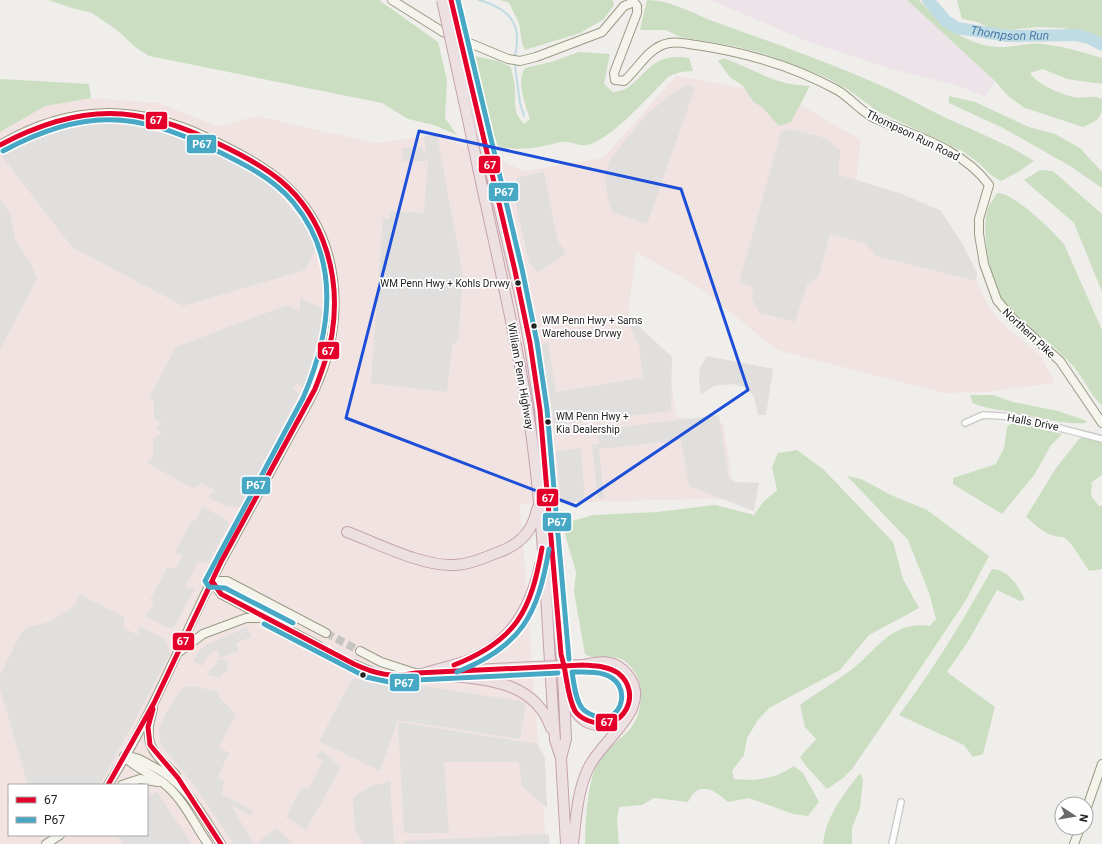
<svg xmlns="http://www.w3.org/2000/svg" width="1102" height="844" font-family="Roboto,sans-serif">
  <rect width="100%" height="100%" fill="#f0eeeb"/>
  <path fill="#f1e3e1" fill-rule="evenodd" d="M676,76L783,95L861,140L856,180L902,194L941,211L963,245L983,296L996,318L1040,355L1055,383L984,392L944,393L777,350L700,288L636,252L628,315L667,360L677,417L723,423L735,498L520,504L546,844H0V132L45,106L91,98L158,103L217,126L257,116L375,143L437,135L525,171L603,158ZM9,785H147V835H9Z"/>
  <path fill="#ede4e9" d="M710,0H907L995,81L985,97L956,85L891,69L809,42Z"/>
  <path fill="#cbdec1" d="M48,0H379L438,42L447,80L445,118L457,135L434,125L408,119L382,103L149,56L135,47L117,30L92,13L72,8Z
    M500,0H613L614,5L604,19L580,33L525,50L522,43L519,23L509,3Z
    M647,0C672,0 695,15 718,23C777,44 836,65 893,91C910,99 925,108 942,116C973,131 1005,142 1034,161L1018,172L1001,181L992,176L980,164L964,152L877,111L849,90L825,77L765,54L734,46L680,37L666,30H640Z
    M907,0H919C939,23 967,46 999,47C1013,48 1028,42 1042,44C1063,46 1082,52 1102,58V84L1067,79L1043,69L1030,73C1035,83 1062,95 1074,97C1085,99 1090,94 1102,99C1102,119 1100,119 1083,127L1025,108L1008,96L995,81Z
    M957,0H1102V38L1063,28L1038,27L1010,30L990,28L977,22L962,19Z
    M579,52L610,54L604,84L613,92C644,90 643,50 689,58L693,71L681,72L669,76C650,95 613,138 588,145C580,147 570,140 561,142C540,147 519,152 498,146L482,107L475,56L498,61L511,67C512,74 515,82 515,89C515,103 513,113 524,124L530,119C525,103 516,82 525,68L551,62Z
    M723,58C744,65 761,76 782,82C790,85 801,85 810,86L791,122L779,126L762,107L753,101L743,86L730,77L718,61Z
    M0,79L89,84L91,98L45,106L0,132Z
    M949,96L975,102L1029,127L1055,134L1080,148L1102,172V188L1070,166L1003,128L949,103Z
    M1040,170L1053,171L1102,214V292L1074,223L1024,180Z
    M997,193C1012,191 1054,232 1064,244L1102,330V406C1092,396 1087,385 1079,374C1075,367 1068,361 1063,356C1046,337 1022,325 1006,305C991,287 979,228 989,206C991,202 995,197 997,193Z
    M970,395H993L1013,402L1058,411L1087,421L1085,423C1061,425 1036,416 1012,412C998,409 986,409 973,403Z
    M1013,422L1062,434L1051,445L1035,474L1002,514L953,484V478L996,464L1004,448L1007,427Z
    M1080,438H1089L1102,443V475L1092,482L1091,496L1099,506H1102V569L1089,571L1072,545L1064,537C1048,538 1038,527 1026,517L1056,468Z
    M797,450L824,470L893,542L903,579L919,608L869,635L840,670L769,708L758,720L747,738L744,755L732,771L734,779C757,781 775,779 794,766L803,773L819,802L808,816L793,814L749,798L728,802C714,789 698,780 688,802L654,798L642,805L619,807L617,821L619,844H585C586,819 586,793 595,769C609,735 640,741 641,694C641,681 636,671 626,662C616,653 596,662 585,654L574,592L576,572L562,524L593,515L657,512L715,505L754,515L763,502L777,490L772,467L778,453Z
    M847,476L861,479L891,495L927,510L989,556L966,600L889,715L852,769L843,778L827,789L806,766L800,757L816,739L805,727L800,705C816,693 834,683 851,670C877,650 892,620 930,626L936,619L929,593L908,540Z
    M992,569C1009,570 1019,587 1025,600L1020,601L997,590L969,640L947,672L995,707L983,754L973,757L964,745L899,715C934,669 963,620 992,569Z
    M860,773L863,780L860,808L852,828V844H823C826,816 843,795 860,773Z"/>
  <path fill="#e0dfde" d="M687,85L695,88L647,224L612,212L607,194L605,178L609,162L618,149L647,114L671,94Z
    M108,117L160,124L261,173L320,242L305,270L183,306L72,247L0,154V150L40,129Z
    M791,129L825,138L841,151L838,167L839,175L902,194L941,211L963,245L977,273L976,281L876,256L865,243L830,234L819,276L807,285L795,322L760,313L752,300L753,287L739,283L781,132Z
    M437,135L463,276L458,339L452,346L447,392L371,383L383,218L390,219V211L424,213L428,161H403L402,148L422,147L424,153H426L424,136Z
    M544,172L557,239L566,254L538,272L529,263L512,186L516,185V178Z
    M0,198L10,214L15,239L31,264L37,279L0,349Z
    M300,298L329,312L328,326L324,342L305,389L296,383L293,389L300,393L240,507L226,506L208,497L215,490L202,483L193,488L147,463L153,457V439L162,433L155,429L162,423L154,419V401L149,398L176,347L287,305L300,312Z
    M629,317L672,357L671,411L554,425L541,344L548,343L556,392L643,378L639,344L625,319Z
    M707,356L773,369L766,415H758L754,397L746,387L732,384L714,386L701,394L699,380L700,368Z
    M719,415L729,478L736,482L759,483L754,511L689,486L681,440L599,449L604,499L598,498L592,445L599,444L597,430Z
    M581,448L585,501L561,503L556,451Z
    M203,507L227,520L229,525L208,563L198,562L185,587L195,588L174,627L168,628L146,616L154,602L150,600L167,568H176L183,555L174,554L192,520L195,522Z
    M79,594L124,617V628L138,635L139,626L165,639L170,654L100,785H28L0,688V675L21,633L26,628L49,622L66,612L77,602Z
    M248,627L251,637L236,643L239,651L220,658L217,650L215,651L208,656L202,666L193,661L200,650L206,645Z
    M218,659L229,661L226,673H222L221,678L208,675L210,669L217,664Z
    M352,679L417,685L526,702L520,739L398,720L380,771L319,741Z
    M193,686L219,692L218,696L236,714L219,747L229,753L218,777L224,781L222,794L253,811L251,816L231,805L254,844H234L194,785L161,745L159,729L166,713L182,688Z
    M398,722L537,744L545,758L547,808L522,786L519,762H444L449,833H404Z
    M321,750L341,767L306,830L286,817L301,788L309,789L323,760L316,758Z
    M390,781L394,844H364L355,830L353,797L371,786Z
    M157,792L192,844H124L116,835H147V795Z
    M276,828L291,841L287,844H260L258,842Z
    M549,834V844H405L404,841Z"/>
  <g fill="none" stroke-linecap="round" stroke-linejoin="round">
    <path stroke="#bfdbe3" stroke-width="2" d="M479,0C508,8 523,23 515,55
      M515,66L520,103L524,116"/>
    <path stroke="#bfdbe3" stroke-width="12" id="s1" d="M928,0L946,21L957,28L1008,36L1076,35L1089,38L1102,45"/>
    <path stroke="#c7c5c3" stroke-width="8" stroke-dasharray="8 4" stroke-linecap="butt" d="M326,633L360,651
      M319,646L354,664"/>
    <defs>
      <path id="street" d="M965,423L983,415L1017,417L1102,439
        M892,844L901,802"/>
      <path id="secondary" d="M392,0L443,32L508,59L520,61L536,57L602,32L624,6L634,2L637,6V13L614,73L615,80L624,81C639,68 648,47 669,43C678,41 688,44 696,45C744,52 795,67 837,90C851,98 861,112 876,119C915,136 963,149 989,185L979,219V234L984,264L997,300L1012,318L1060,361L1102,423
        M0,145C70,103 138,104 210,139C235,151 261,164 282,182C342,234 347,319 315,389C305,411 291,432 280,454C260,490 241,526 221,562C183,636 153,715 108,785
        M212,581H227L326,633
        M212,581L221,594L319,646
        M360,651L381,662L415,673
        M179,652L203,634L246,618H264
        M354,664L377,674L392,677L428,672
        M153,709C142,745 152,751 176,775
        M124,756C134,756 141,760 150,765C186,782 200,812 221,844
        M124,756C135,769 154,774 167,786C184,801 195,825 208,844
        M122,785L140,779L158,782
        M1086,810L1102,764
        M46,844L60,835
        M1074,844L1080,828"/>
      <path id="highway" d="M480,126L521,299L530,347L540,410L563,674L566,739L561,758L566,844
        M470,129C489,225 514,321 529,418C545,525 547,633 555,740L561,758
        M347,532C377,543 423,567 455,565C470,564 484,558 499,552C519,545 533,531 537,509
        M450,671L534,667
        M428,672C445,667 463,664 478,656C514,638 532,602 540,565
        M430,673C476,680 533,676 551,728
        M568,688C570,696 571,705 576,712C588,730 613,729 625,712
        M573,844C576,819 577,792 588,769C600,740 656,708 627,674C615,659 600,661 583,665"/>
    </defs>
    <use href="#street" stroke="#c9c8c7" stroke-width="8"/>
    <use href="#secondary" stroke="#999a82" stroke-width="10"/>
    <use href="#highway" stroke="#c5a2ac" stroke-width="12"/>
    <use href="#street" stroke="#fdfcfc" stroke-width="5.5"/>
    <use href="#secondary" stroke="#f4f4ed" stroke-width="8"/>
    <use href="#highway" stroke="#ece0e2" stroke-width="10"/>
    <defs>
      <path id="highway-bridge" d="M442,0L470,129
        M451,0L480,126
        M534,667L583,665"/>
    </defs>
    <use href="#highway-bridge" stroke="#c5a2ac" stroke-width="12" stroke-linecap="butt"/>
    <use href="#highway-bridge" stroke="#ece0e2" stroke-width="10"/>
    <defs>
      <path id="bus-1" d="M451,0L515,271L530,343L540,410L561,654L564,666
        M0,145C81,102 139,104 221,145C242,155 263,166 281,181C325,218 341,278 332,334C329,353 322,371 315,389L221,562L154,703L108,785
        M212,581L221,594L354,664C375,674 393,678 416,673L564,666
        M454,665C516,641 531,611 542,548
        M583,665C595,666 608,666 618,673C643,692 625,734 589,721C584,719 578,716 575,711C568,698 567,680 564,666Z
        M153,709L148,727L150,745L178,778L221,844"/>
      <path id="bus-2" d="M458,0L522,269L537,342L547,409L569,659
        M3,151C83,108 135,111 215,150C242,163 273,178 293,202C342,261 331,333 303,398L205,581L209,587L225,588L293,623
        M264,624L366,677L398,684L417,680L558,673
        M457,672C521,647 538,615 549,549
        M572,672C582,672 594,671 603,674C634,682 623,726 595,716C590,714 586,713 582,708C575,699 574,683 572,672Z"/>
    </defs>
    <use href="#bus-1" stroke="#fff" stroke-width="8"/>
    <use href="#bus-2" stroke="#fff" stroke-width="8"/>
    <use href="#bus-1" stroke="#e4002b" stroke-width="5"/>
    <use href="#bus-2" stroke="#47a8c6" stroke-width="5"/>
  </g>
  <path fill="none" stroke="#1d4ed8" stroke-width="3" stroke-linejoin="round" d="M419,131L681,189L748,390L576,506L346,418Z"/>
  <g fill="#222" stroke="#fff" stroke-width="1.5">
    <circle cx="518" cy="283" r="3.5"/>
    <circle cx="534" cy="326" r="3.5"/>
    <circle cx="548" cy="422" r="3.5"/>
    <circle cx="363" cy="675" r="3.5"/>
  </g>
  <g text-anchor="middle" stroke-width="3.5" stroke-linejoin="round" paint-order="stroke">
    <g font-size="10" fill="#222" stroke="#fff" text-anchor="start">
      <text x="510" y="287" text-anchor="end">WM Penn Hwy + Kohls Drvwy</text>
      <text x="542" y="324">WM Penn Hwy + Sams<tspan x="542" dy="13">Warehouse Drvwy</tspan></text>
      <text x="556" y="420">WM Penn Hwy +<tspan x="556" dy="13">Kia Dealership</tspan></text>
    </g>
    <g font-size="11" fill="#222" stroke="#fff">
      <text transform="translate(913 135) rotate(26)" y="4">Thompson Run Road</text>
      <text transform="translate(1029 333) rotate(43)" y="4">Northern Pike</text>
      <text transform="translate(521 376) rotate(80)" y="4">William Penn Highway</text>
      <text transform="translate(1033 422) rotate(11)" y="4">Halls Drive</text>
    </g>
    <g font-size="12" font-style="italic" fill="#4a7aab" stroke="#fff">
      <text dy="4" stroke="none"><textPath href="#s1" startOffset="94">Thompson Run</textPath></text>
    </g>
  </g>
  <g stroke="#fff" stroke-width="1.5">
    <rect x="145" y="111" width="23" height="19" rx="4" fill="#e4002b"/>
    <rect x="186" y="134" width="31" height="20" rx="4" fill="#47a8c6"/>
    <rect x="478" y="155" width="23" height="19" rx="4" fill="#e4002b"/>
    <rect x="488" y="182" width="31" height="20" rx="4" fill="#47a8c6"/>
    <rect x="317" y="341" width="23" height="19" rx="4" fill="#e4002b"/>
    <rect x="241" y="476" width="30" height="19" rx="4" fill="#47a8c6"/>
    <rect x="536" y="488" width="23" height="19" rx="4" fill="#e4002b"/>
    <rect x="542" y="512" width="30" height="20" rx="4" fill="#47a8c6"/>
    <rect x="172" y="632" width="23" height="19" rx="4" fill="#e4002b"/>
    <rect x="389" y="673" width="31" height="19" rx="4" fill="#47a8c6"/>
    <rect x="595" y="713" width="23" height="19" rx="4" fill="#e4002b"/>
  </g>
  <g font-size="11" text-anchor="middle" font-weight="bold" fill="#fff">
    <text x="156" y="124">67</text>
    <text x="202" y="148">P67</text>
    <text x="490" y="169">67</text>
    <text x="504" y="196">P67</text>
    <text x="328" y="355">67</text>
    <text x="256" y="489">P67</text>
    <text x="548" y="502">67</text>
    <text x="557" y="526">P67</text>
    <text x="183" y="645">67</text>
    <text x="404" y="687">P67</text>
    <text x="607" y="726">67</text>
  </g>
  <rect x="8" y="784" width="140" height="52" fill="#ffffff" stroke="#a7a7a7"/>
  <rect x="16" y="797" width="20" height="6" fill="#e4002b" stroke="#a7a7a7"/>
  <text x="44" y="804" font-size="12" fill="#222222">67</text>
  <rect x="16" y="817" width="20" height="6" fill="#47a8c6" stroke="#a7a7a7"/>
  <text x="44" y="824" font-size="12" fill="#222222">P67</text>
  <g transform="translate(1074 816) rotate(102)"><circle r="19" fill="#ffffff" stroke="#a7a7a7"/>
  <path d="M0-3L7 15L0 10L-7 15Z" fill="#6a6968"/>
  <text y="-6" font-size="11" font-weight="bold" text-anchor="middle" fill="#222222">N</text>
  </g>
</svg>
